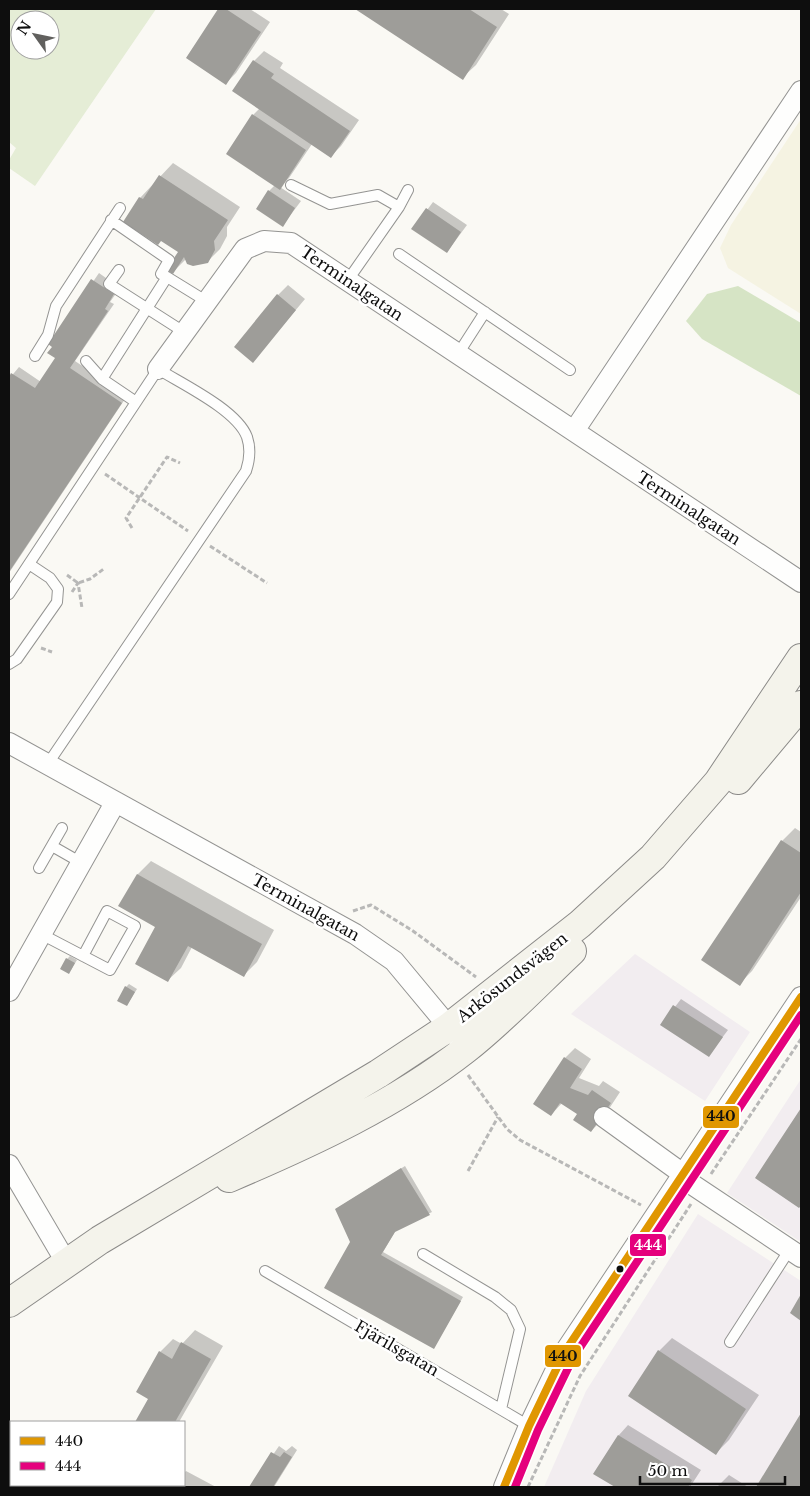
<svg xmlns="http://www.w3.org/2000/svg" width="810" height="1496" font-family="'Libre Baskerville',serif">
  <rect width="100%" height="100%" fill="#faf9f4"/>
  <path fill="#f2edf0" d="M635,954L750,1032L705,1101L571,1014Z
    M801,1079V1242L727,1193Z
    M698,1214L801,1281V1487H544L586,1391Z"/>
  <path fill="#f5f3e2" d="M801,119V314L728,268L720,248L731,225Z"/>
  <path fill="#e5edd6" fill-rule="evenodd" d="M9,9H156L35,186L9,168V160L16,148L9,142ZM20,20H50V50H20Z"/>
  <path fill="#d6e4c5" d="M738,286L801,323V396L702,339L686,321L707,294Z"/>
  <path fill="#0003" d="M220,9H250L270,22L236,73L226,83L187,57Z
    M357,9H501L509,14L476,65L462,78Z
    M264,51L283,63L280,68L359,120L341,146L331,156L312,144L289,178L280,187L301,201L283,225L269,191L275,185L253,115L260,108L234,91L254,61Z
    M173,163L240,207L227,227V236L220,249L207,262L186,259L172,273L180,251L140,198Z
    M433,202L467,225L447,252L413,229Z
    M99,273L120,288L110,302L114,304L75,361L127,396L9,573V379L19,367L41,382L57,358L53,346L50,344Z
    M288,285L305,299L253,361L278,295Z
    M795,828L801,832V897L752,971L739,984L782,841Z
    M151,861L274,930L257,962L244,975L192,947L181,968L167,981L157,926L120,906L138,874Z
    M70,956L77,960L71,970L67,959Z
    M129,984L137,989L127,1005L126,987Z
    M681,999L728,1030L709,1055L662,1024Z
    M575,1048L591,1059L579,1078L599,1086L603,1081L620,1092L601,1121L591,1131L578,1114L562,1103L551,1115L565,1058Z
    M801,1111V1205L799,1207L756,1178Z
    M405,1166L432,1212L396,1230L383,1252L463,1297L434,1348L351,1242L336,1209Z
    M195,1330L223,1346L179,1422H136L150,1399L160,1352L173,1339L182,1344Z
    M672,1338L759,1395L729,1440L716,1453L659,1351Z
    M801,1415V1487H757Z
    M628,1425L701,1470L690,1487H618L595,1474L619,1435Z
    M279,1446L286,1451L292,1446L297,1450L274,1487H251Z
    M186,1471L216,1487H171L173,1485H184V1473Z
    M729,1475L748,1487H717Z"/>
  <path fill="#9e9d99" d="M218,9H226L261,32L226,85L186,58Z
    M355,9H469L497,27L463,80Z
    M253,60L274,74L271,78L350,131L331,158L232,91Z
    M252,114L306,150L280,190L226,154Z
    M159,175L228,220L214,241L215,250L208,263L193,266L187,264L184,257L173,274L166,270L178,252L161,241L158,245L123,222L139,197L143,199Z
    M268,190L295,208L283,227L256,209Z
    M426,208L461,232L447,253L411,229Z
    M91,279L114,294L105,309L108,311L70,368L122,403L9,572V377L11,373L35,388L55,358L47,353L52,347L48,344Z
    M277,294L296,310L253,363L234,347Z
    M781,840L801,853V892L740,986L701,960Z
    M137,874L262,944L244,977L188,946L168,982L135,964L155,927L118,906Z
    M66,958L75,963L69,974L60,969Z
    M125,986L135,992L127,1006L117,1001Z
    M673,1005L723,1037L709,1057L660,1025Z
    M564,1057L582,1069L570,1088L588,1095L592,1090L611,1103L591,1132L573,1120L577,1114L560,1103L551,1116L533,1104Z
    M801,1108V1206L799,1208L755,1178Z
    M401,1168L430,1215L395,1232L381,1255L461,1301L434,1349L324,1288L350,1242L335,1209Z
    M801,1294V1321L790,1313Z
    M181,1342L211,1359L175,1422H135L148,1399L136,1392L159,1351L172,1359Z
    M658,1350L746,1409L716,1455L628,1396Z
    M801,1413V1487H756Z
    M618,1435L692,1480L688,1487H615L593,1474Z
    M271,1452L280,1457L284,1452L292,1457L273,1487H249Z"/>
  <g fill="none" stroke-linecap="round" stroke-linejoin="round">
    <defs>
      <path id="service" d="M291,185L330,204L378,195L399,207L348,280
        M399,207L408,190
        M111,220L169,260L161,274L167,277
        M399,254L570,370
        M119,270L109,284L184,332
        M458,354L485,312
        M35,356L48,335L56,306L120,208
        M86,361L102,379L136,402
        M102,379L167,277L206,301
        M9,594L158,369C182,384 237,410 247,437C251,449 250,459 246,471L47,765
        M9,664L17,659L57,602L58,589L50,578L29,564
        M52,846L80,862
        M39,868L62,828
        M41,934L110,970L135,926L107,911L83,956
        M423,1254L495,1297L511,1310L520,1329L501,1409
        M265,1271L529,1426
        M730,1342L790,1249"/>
      <path id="minor" d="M158,369L245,249L264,241L291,243L801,582
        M574,431L801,91
        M9,743L355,934L394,961L458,1038
        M9,991L115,803
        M604,1117L683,1174
        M9,1165L66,1262
        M681,1177L801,1257
        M504,1487L529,1426L564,1353L801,997"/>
      <path id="secondary" d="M738,780L801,705
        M229,1178C311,1143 396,1104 466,1049C504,1019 537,984 572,951
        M9,1303L100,1240L378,1074L449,1027L580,924L653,857L718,782L801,658"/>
    </defs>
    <use href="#service" stroke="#949492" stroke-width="12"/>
    <use href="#minor" stroke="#949492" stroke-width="22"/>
    <use href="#secondary" stroke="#8b8a88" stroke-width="30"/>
    <path stroke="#b8b8b7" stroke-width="3" stroke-dasharray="5 2.5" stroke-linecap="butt" d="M105,474L188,531
      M132,528L126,518L167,457L180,463
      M210,546L267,583
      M67,575L78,583L90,579L105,568
      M72,592L78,583L82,608
      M41,648L52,652
      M353,911L371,905L413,931L476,977
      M468,1075L507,1129L520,1140L641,1205
      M468,1171L498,1117
      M711,1174L801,1039
      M528,1487L580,1376L691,1204"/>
    <use href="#service" stroke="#fefefd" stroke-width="10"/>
    <use href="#minor" stroke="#fefefd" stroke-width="20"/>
    <use href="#secondary" stroke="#f4f3eb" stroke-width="28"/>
    <defs>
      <path id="bus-1" d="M504,1487L529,1426L564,1353L801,997"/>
      <path id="bus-2" d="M515,1487L538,1430L573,1358L801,1015"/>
    </defs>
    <use href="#bus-1" stroke="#fff" stroke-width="11"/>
    <use href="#bus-2" stroke="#fff" stroke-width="11"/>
    <use href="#bus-1" stroke="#e09701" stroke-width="8"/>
    <use href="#bus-2" stroke="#e5007d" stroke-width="8"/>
  </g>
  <circle fill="#0e0e0e" stroke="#fff" stroke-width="2" cx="620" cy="1269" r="4.5"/>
  <g text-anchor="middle" stroke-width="5" stroke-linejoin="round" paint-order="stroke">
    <g font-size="16" fill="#0e0e0e" stroke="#fff">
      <text transform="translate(352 283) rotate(34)" y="6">Terminalgatan</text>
      <text transform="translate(689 508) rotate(33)" y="6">Terminalgatan</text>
      <text transform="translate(306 907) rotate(29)" y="6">Terminalgatan</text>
      <text transform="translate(512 977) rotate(-38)" y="6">Arkösundsvägen</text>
      <text transform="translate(397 1348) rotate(30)" y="6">Fjärilsgatan</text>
    </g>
  </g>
  <g stroke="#fff" stroke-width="2">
    <rect x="702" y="1105" width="38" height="24" rx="5" fill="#e09701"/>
    <rect x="629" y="1233" width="38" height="24" rx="5" fill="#e5007d"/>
    <rect x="544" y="1344" width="38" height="24" rx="5" fill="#e09701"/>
  </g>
  <g font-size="14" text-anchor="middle" font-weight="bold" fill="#fff">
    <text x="648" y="1250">444</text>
  </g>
  <g font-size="14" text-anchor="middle" font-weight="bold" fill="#111">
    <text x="721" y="1121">440</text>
    <text x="563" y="1361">440</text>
  </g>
  <rect width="810" height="1496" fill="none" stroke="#0e0e0e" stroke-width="20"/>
  <rect x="10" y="1421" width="175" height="65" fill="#ffffff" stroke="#9f9f9f"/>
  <rect x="20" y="1437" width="25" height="8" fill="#e09701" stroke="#9f9f9f"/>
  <text x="55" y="1446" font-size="15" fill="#0e0e0e">440</text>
  <rect x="20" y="1462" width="25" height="8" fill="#e5007d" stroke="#9f9f9f"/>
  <text x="55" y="1471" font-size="15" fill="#0e0e0e">444</text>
  <g transform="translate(35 35) rotate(303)"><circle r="24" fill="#ffffff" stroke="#9f9f9f"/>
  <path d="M0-4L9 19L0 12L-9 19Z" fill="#61605e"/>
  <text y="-8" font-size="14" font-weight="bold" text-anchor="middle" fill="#0e0e0e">N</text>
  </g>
  <path d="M640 1476v8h145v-8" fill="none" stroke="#0e0e0e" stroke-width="2.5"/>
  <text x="648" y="1476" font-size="15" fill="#0e0e0e" stroke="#ffffff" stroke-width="4" paint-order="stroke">50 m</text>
</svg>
